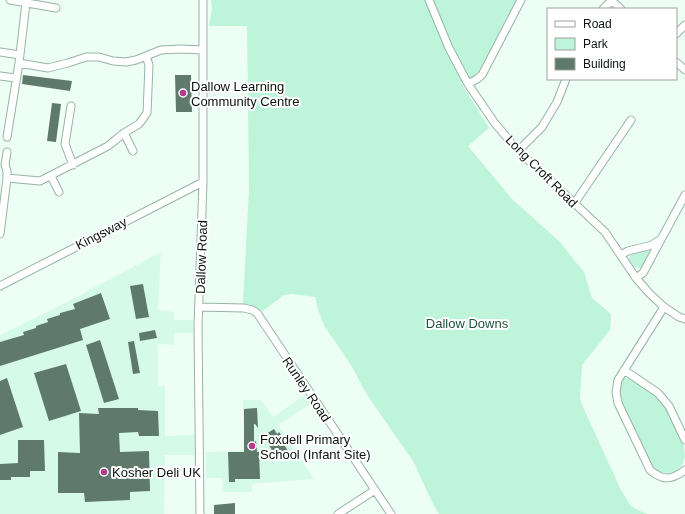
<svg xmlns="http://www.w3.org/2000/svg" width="685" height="514" font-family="Arial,sans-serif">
  <rect width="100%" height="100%" fill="#edfff5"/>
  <path fill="#d5fbe8" d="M161,252L158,310L174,312V320H193V333H174V345L158,344V387L165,385V436L194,435L195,455H165L164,514H0V335L69,301Z
    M306,394L312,403L278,425L314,479L252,484V492H223V478H206V452L244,451L243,400H261L273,417Z"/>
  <path fill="#bef4d9" d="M211,0H517L501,29L481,70L475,75L461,83L489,128L468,146L512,199L559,241L584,272L592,298L611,314L610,330L582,365L580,400L620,488L630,505L636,509L648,514H439L432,502L413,461L367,395L351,365L325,327L319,313L315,297L293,294L284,295L263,311L243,303L249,189L247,26H209L212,8Z
    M653,248L642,268L634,267L629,260L631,253Z
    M625,378L634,379L652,391L662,402L669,412L683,442L685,456L684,460L682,465L675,472L667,473L655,471L622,408L619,394L622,380Z"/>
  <path fill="#5f796c" d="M23,75L72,81L70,91L22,84Z
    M175,75H191L192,112H176Z
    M52,103L61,104L56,142L47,141Z
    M143,284L149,317L136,319L130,286Z
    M101,293L110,319L80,329L83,340L0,366V342L24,335L23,332L36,328V326L48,322L47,319L60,315V313L75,309L73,304Z
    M155,330L157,338L140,341L139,333Z
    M100,340L119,399L104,403L86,345Z
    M134,341L140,373L133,374L128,342Z
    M66,364L81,411L49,421L34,373Z
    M7,378L23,427L0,435V381Z
    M98,408H138V410L158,411L159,436H139L138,432L119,433L120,452L149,451L150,491L130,492V500L85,502L84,493H58V452L80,453L79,413L99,414Z
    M257,408L258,428L255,424H254V442L256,441L257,452H259L260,479H235V482H229L228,452H244V409Z
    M274,429L277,434L279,432L287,444L285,446L289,453L280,458L279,456L277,458L263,436Z
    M18,440H44L45,471H30V477H11V480H0V464L18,463Z
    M235,503V514H214V505Z"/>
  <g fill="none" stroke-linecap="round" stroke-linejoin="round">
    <defs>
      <path id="minor" d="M10,0L56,8
        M429,0L449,48L468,84L494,122L513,145L519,150L524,156L605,232L636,278L649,293L664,307L679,317L685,319
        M612,1L621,9
        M26,3L19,63L48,68L68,63L86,57H99L113,61L126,62L136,60L161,50L180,49L203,50
        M603,9L612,0
        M676,34L685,25
        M0,52L20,55
        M676,62L685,70
        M0,76L16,78
        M468,84L477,79L482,75L521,0
        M71,106L65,144L73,165
        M124,133L133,151
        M7,137L19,63
        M519,150L542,127L557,102L566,79
        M7,152L5,165L7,171V178
        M51,176L59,192
        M574,204L631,120
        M0,234L7,178L40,181L108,146L124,133L139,124L147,113L149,65L146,56
        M621,255L628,251L652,245L661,239
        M636,278L643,273L685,195
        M0,286L203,182
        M199,307L244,308L252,310L257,313L391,514
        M664,307L618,380L616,392L618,403L650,470C663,481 672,480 685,470
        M624,370L658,393L669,406L685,440
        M200,514L198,326L203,182V0
        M338,514L375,490"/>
    </defs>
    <use href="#minor" stroke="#97b3a5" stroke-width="9"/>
    <use href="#minor" stroke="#fff" stroke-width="7"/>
  </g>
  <g fill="#b53a8d" stroke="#fff" stroke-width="1.5">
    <circle cx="183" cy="93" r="4"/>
    <circle cx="252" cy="446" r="4"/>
    <circle cx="104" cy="472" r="4"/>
  </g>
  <g text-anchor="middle" stroke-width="4" stroke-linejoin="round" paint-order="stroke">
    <g font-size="13" fill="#09130e" stroke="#fff" text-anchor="start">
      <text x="191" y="91">Dallow Learning<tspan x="191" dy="15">Community Centre</tspan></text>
      <text x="260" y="444">Foxdell Primary<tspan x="260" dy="15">School (Infant Site)</tspan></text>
      <text x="112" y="477">Kosher Deli UK</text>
    </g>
    <g font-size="13" fill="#09130e" stroke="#fff">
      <text transform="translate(542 171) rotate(45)" y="5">Long Croft Road</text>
      <text transform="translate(101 233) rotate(-27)" y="5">Kingsway</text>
      <text transform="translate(201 257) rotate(-88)" y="5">Dallow Road</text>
      <text transform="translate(307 389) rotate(56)" y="5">Runley Road</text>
    </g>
    <g font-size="13" fill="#1f533d" stroke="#fff">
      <text x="467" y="328">Dallow Downs</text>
    </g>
  </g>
  <rect x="547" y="8" width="130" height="72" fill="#ffffff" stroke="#9da19f"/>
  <rect x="555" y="21" width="20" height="6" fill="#ffffff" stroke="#9da19f"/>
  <text x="583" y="28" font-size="12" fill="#09130e">Road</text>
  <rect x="555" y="38" width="20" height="12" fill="#bef4d9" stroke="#9da19f"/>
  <text x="583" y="48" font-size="12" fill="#09130e">Park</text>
  <rect x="555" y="58" width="20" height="12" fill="#5f796c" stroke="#9da19f"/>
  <text x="583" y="68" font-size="12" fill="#09130e">Building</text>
</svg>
